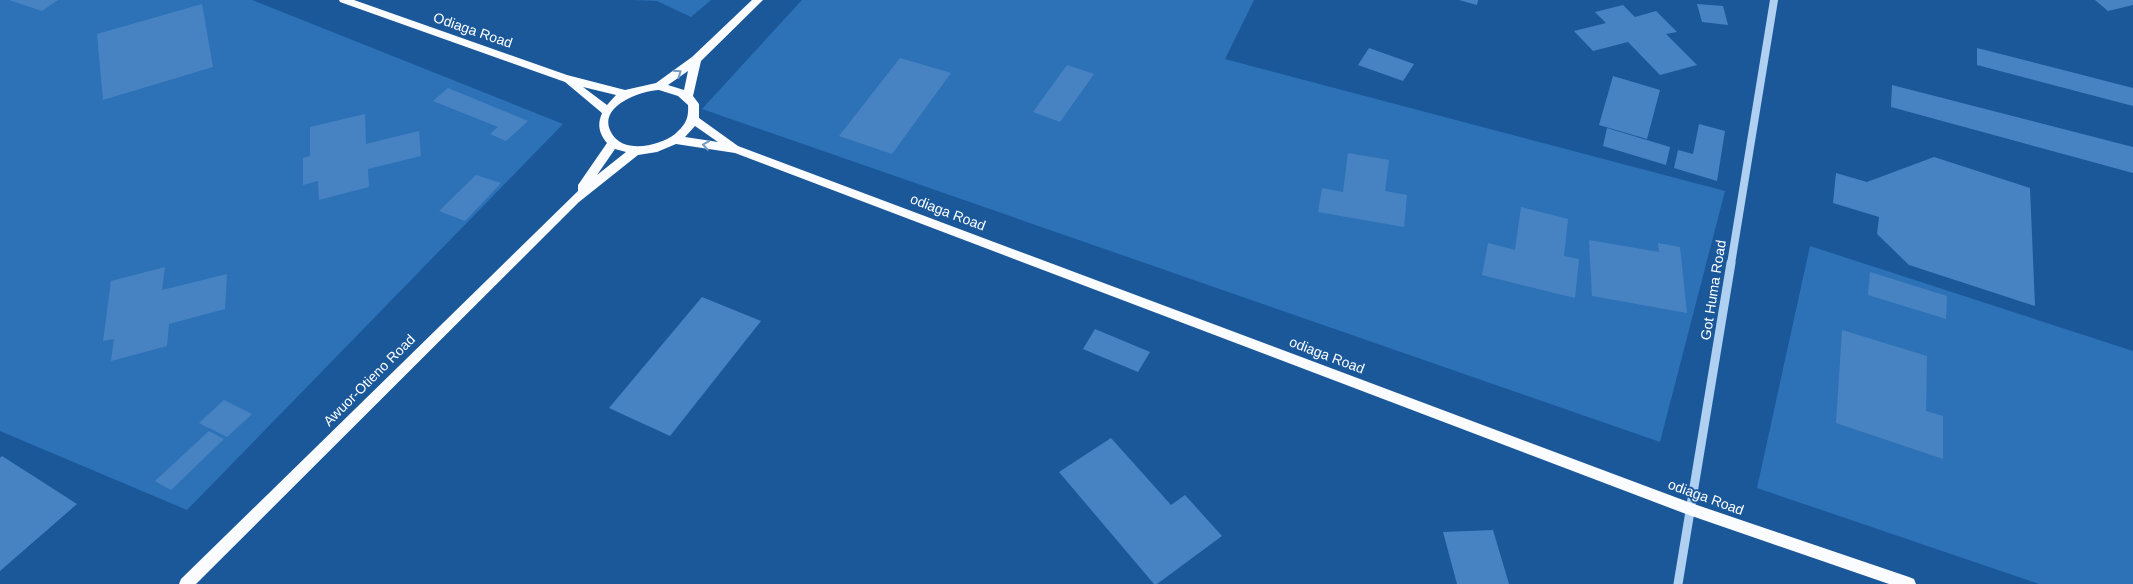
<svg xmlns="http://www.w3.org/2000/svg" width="2133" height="584" font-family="Arial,sans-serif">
  <rect width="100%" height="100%" fill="#1a589a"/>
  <path fill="#2d72b7" d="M0,0H252L563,124L187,510L0,431Z
    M633,0H711L691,17L657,1Z
    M802,0H1254L1225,59L1725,191L1660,442L702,109Z
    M1810,246L2133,351V584H2039L1757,488Z"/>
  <path fill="#4783c2" d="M9,0H58L42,11Z
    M1459,0H1478L1477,5Z
    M2095,0H2133V5L2108,11Z
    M202,4L213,67L103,100L97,34Z
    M1697,4L1723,6L1728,25L1702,22Z
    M1623,5L1635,17L1656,11L1677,32L1666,34L1697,65L1660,75L1628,42L1593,51L1574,31L1606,23L1595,12Z
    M1369,48L1414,64L1403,81L1358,65Z
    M1977,48L2133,88V106L1977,65Z
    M900,58L951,73L892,154L839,136Z
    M1067,65L1094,74L1060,122L1033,112Z
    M1613,76L1660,90L1647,139L1599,125Z
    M1892,85L2133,147V173L1891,107Z
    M448,88L528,121L506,141L490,134L498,127L433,101Z
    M365,114L366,144L419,131L421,156L368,169L369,187L319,200L318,181L303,185V158L310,156V127Z
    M1699,124L1725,131L1717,181L1674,168L1678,150L1693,154Z
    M1607,128L1670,147L1666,165L1603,146Z
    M1348,153L1389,160L1385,191L1407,195L1404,227L1318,212L1322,188L1343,192Z
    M1934,157L2030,188L2035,306L1909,265L1877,234L1879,217L1833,203L1836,173L1867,182Z
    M476,175L501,183L465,221L439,211Z
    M1521,207L1568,219L1564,256L1579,259L1575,298L1482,275L1488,243L1515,250Z
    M1589,240L1659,252L1658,243L1680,247L1687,313L1592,296Z
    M165,267L162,290L227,274L225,309L169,324L167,346L111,361L114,339L103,341L111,281Z
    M1870,272L1947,296L1946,319L1868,295Z
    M702,297L761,321L670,436L609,408Z
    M1095,329L1150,352L1138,372L1083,349Z
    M1842,330L1927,356L1926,411L1943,416V459L1836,423Z
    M224,400L252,414L227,437L199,423Z
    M209,431L224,439L171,490L155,481Z
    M1111,438L1171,505L1185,495L1222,536L1157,584H1154L1059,472Z
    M2,456L77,504L0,571V458Z
    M1493,530L1509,584H1457L1443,532Z"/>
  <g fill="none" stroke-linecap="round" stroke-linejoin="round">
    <path stroke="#b0d0f1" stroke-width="8" d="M1731,264L1774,0"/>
    <path stroke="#b0d0f1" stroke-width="9" d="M1678,584L1731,263"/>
    <path fill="#fafcff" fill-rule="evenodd" d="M339,0H354L567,75L625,90L656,83L692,57L752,0H763L701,61L693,96L699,104V118L738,146L1691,503L1909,577L1914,579L1916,584H1889L1686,514L735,153L676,144L657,152L638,155L579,202L196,584H179L181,579L578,191V185L607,143C599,133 597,125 602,113L565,82L340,2ZM688,71L684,90L668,85ZM583,87L616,95L607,105ZM659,90L678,96L688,105C689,119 685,125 675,134C660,146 624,154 612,134C595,107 640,91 659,90ZM695,126L718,142L685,137ZM615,149L626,152L597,175Z"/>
  </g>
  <defs><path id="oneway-chevron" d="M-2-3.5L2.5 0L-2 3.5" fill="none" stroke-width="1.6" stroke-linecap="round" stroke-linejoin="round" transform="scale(1.25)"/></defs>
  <g stroke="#749ac2">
    <use href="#oneway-chevron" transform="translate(678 73) rotate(-35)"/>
    <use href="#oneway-chevron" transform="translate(706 145) rotate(-171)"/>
  </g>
  <g text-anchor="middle" stroke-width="4" stroke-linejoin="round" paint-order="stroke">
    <g font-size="14" fill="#fff" stroke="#1a589a">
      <text transform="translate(473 30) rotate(19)" y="5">Odiaga Road</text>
      <text transform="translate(948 212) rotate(21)" y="5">odiaga Road</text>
      <text transform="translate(1713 290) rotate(-81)" y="5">Got Huma Road</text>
      <text transform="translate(1327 355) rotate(21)" y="5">odiaga Road</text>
      <text transform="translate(369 380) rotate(-45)" y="5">Awuor-Otieno Road</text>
      <text transform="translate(1706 497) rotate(20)" y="5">odiaga Road</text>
    </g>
  </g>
</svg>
